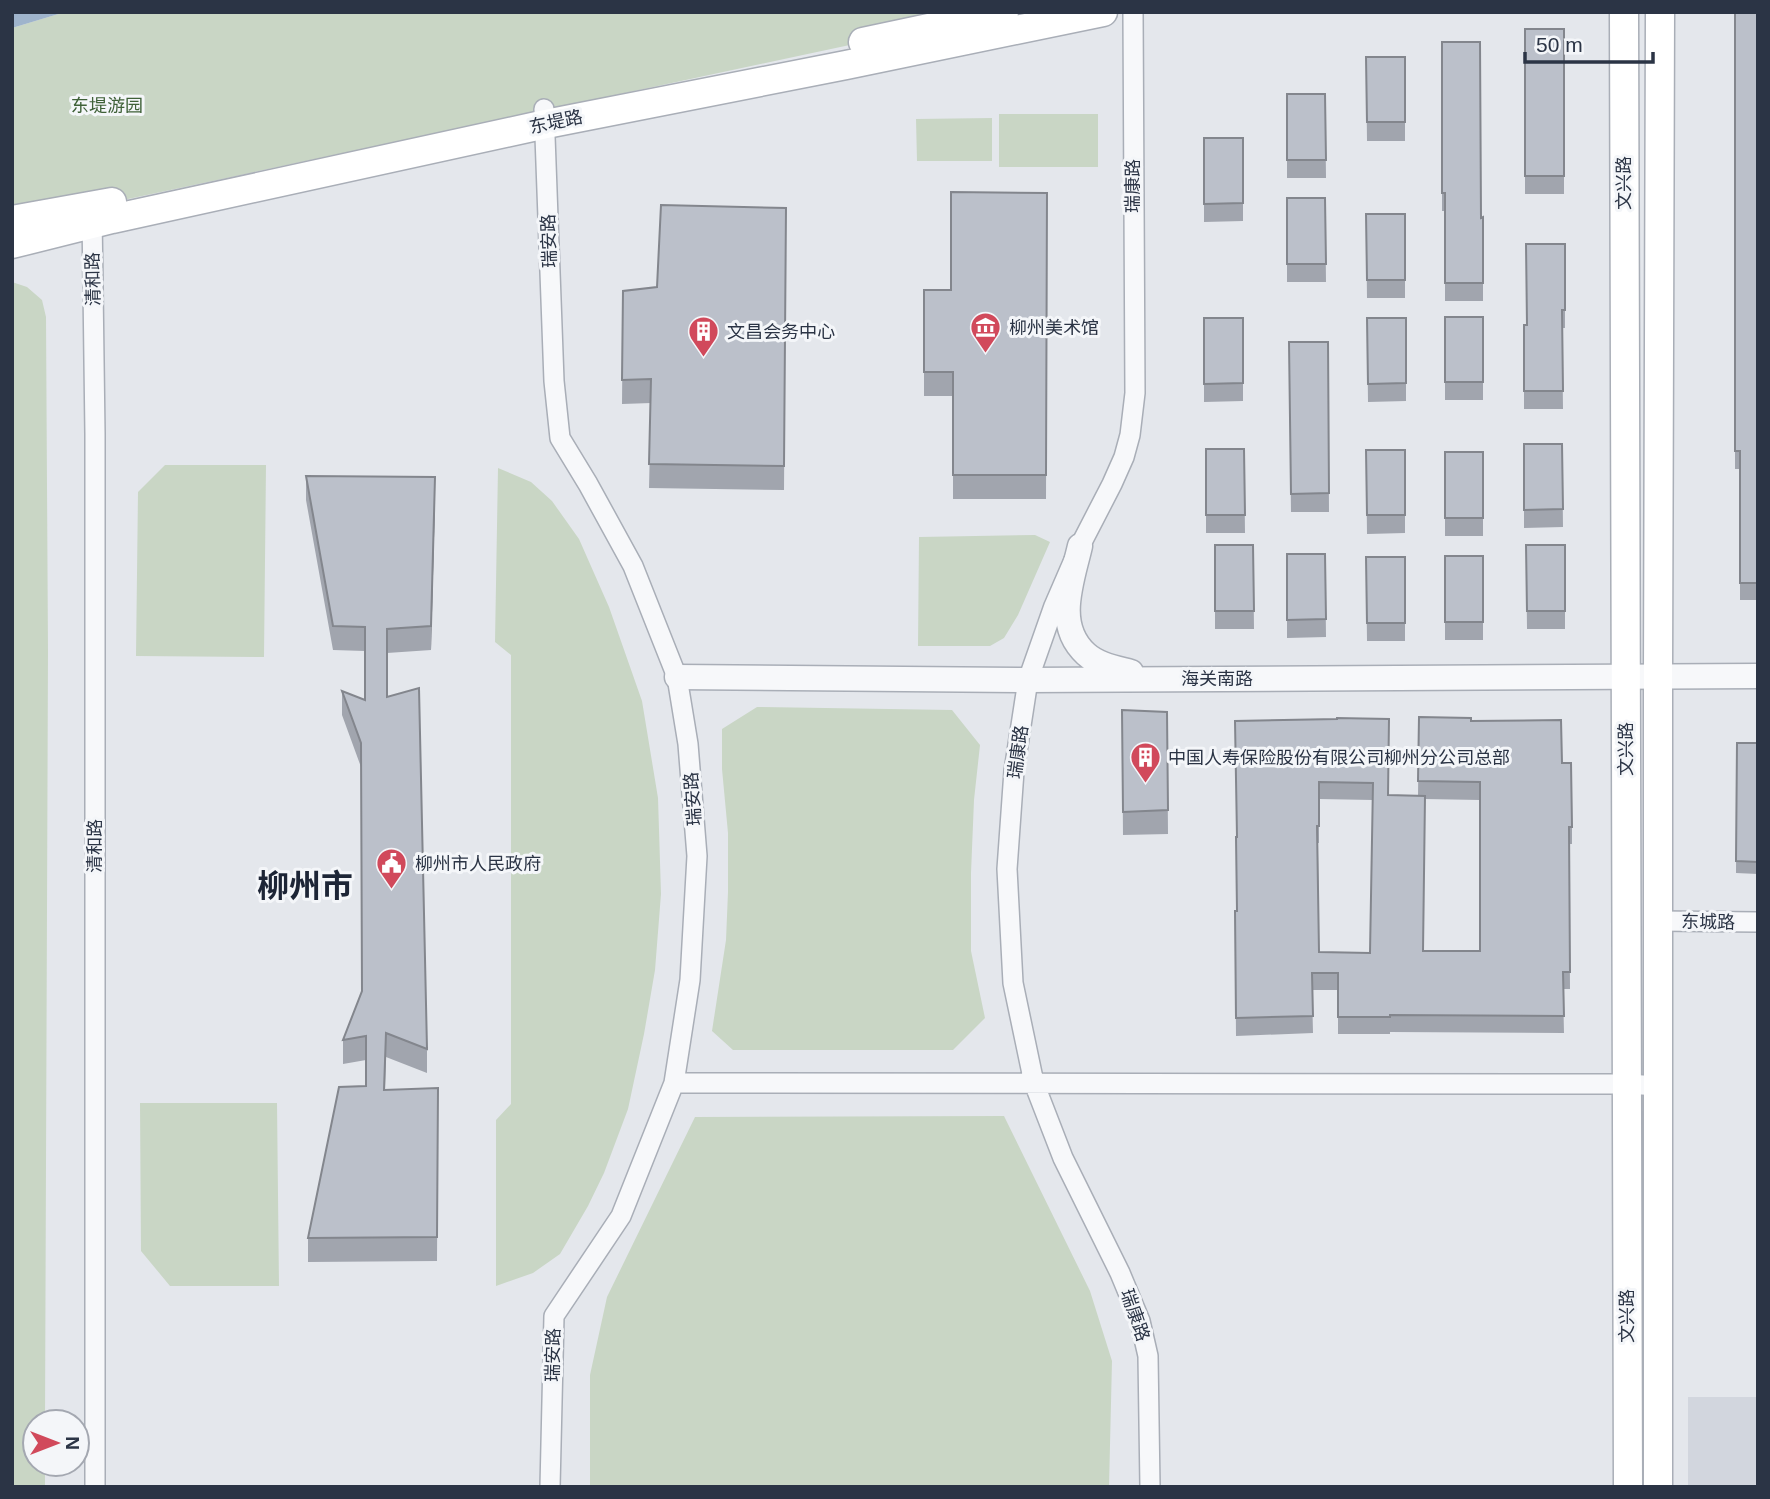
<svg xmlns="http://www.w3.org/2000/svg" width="1770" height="1499" font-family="Helvetica,'Noto Sans SC',sans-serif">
  <rect width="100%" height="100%" fill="#e4e7ec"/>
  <path fill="#d2d6de" d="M1688,1397H1758V1487H1688Z"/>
  <path fill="#c9d6c5" d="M65,12H1004L114,202L12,220V28Z
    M999,114H1098V167H999Z
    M992,118V161H917L916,119Z
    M12,282L27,287L42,300L46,317L48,652L45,1422H35V1464H45V1487H12Z
    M165,465H266L264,657L136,656L138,492Z
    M498,468L531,482L552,501L579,539L609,607L642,701L658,798L661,894L655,970L644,1034L628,1109L604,1173L588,1206L560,1254L533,1273L496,1286V1120L511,1104V655L495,642Z
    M1035,535L1050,542L1018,615L1004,638L990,646H918L919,537Z
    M757,707L952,710L980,745L974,800L971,873V951L985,1018L953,1050H733L712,1031L726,940L728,892V833L722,769V729Z
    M140,1103H277L279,1286H170L141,1251Z
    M1004,1116L1090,1291L1112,1361L1109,1487H590V1375L607,1297L695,1117Z"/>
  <path fill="#9fb4cc" d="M12,12H65L12,28Z"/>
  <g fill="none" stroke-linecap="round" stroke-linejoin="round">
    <defs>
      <path id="minor" d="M1133,12L1135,393L1130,435L1124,457L1112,484L1080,546L1054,606L1028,680L1014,771L1007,869L1013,983L1034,1083L1063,1158L1120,1273L1140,1321L1148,1356L1150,1487
        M544,109L554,381L560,438L588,484L633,566L677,677L688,744L697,856L690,980L674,1083L621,1216L554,1316L550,1487
        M92,214L95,434V1487
        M1658,921L1758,922
        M674,1083L1627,1084L1658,1086"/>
      <path id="tertiary" d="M1080,546C1072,581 1054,625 1086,654C1098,665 1116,668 1131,672
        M677,677L1028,680L1758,676"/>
      <path id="secondary" d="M1624,12L1628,1487
        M863,42L1004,12
        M12,220L112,202
        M12,244L112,219L546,124L846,65L1103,12
        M1658,1487V676L1660,12"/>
    </defs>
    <use href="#minor" stroke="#a9aeb7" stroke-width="22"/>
    <use href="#tertiary" stroke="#a9aeb7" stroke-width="27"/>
    <use href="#secondary" stroke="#a9aeb7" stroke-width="31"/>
    <use href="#minor" stroke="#f7f8fa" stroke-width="19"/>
    <use href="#tertiary" stroke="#f7f8fa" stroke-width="24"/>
    <use href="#secondary" stroke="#fff" stroke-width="28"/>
  </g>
  <path fill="#a1a5ae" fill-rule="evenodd" d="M1735,12H1758V600H1740V469H1735Z
    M1525,29H1564V194H1525Z
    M1442,42L1481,218L1483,217V301H1445V211H1442Z
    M1366,57H1405V141H1367Z
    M1287,94H1325L1326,178H1287Z
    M1204,138H1243V221L1204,222Z
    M1047,193L1046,499H953V396H924V290H951Z
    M1287,198H1325L1326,282H1287Z
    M786,208L784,490L649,488L651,403L622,404L623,291L657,287Z
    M1366,214H1405V298H1367Z
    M1565,244V328H1562L1563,409H1524V325H1527Z
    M1445,317H1483V400H1445Z
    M1204,318H1243V401L1204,402Z
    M1367,318H1406V401L1368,402Z
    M1289,342H1328L1329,512H1291Z
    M1524,444H1562L1563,527L1524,528Z
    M1206,449H1244L1245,533H1206Z
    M1366,450H1405V533L1367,534Z
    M1445,452H1483V536H1445Z
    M306,476L435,501L431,650L387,653V697L427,1049V1073L386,1057L385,1090L438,1088L437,1261L308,1262V1238L366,1086V1060L343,1064V1040L362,992L361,767L342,715V691L365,700V651L333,650L306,500Z
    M1215,545H1253L1254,629H1215Z
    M1526,545H1565V629H1527Z
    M1287,554H1325L1326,637L1287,638Z
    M1445,556H1483V640H1445Z
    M1366,557H1405V641H1367Z
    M1122,710L1167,712L1168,834L1123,835Z
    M1419,717L1471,721L1562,763L1572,827V844H1569L1570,989H1563L1564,1033L1390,1032V1034H1338V990H1312L1313,1033L1236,1036L1235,911H1237L1337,719L1388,795L1418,796ZM1319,799L1373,800L1370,953L1319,952L1318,843H1319ZM1425,799L1480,800V951H1423Z
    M1737,743H1758V874L1736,873Z"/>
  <path fill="#83868d" d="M435,477V501L431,650V626Z"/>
  <path fill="#bbc0ca" stroke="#83868d" stroke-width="2" fill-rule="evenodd" d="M1735,12H1758V583H1740V451H1735Z
    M1525,29H1564V176H1525Z
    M1442,42H1480L1481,218L1483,217V283H1445V193H1442Z
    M1366,57H1405V122H1367Z
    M1287,94H1325L1326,160H1287Z
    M1204,138H1243V203L1204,204Z
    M951,192L1047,193L1046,475H953V372H924V290H951Z
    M1287,198H1325L1326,264H1287Z
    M661,205L786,208L784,466L649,464L651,379L622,380L623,291L657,287Z
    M1366,214H1405V280H1367Z
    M1526,244H1565V310H1562L1563,391H1524V325H1527Z
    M1445,317H1483V382H1445Z
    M1204,318H1243V383L1204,384Z
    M1367,318H1406V383L1368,384Z
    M1289,342H1328L1329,493L1291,494Z
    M1524,444H1562L1563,509L1524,510Z
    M1206,449H1244L1245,515H1206Z
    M1366,450H1405V515H1367Z
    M1445,452H1483V518H1445Z
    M306,476L435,477L431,626L387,629V697L419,688L427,1049L386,1033L384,1090L438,1088L437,1237L308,1238L339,1087L366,1086V1036L343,1040L362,991L361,743L342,691L365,700V627L333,626Z
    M1215,545H1253L1254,611H1215Z
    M1526,545H1565V611H1527Z
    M1287,554H1325L1326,619L1287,620Z
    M1445,556H1483V622H1445Z
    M1366,557H1405V623H1367Z
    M1122,710L1167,712L1168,810L1123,812Z
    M1419,717L1471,718V721L1561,720L1562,763H1571L1572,827H1569L1570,972H1563L1564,1016L1390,1015V1017H1338V973H1312L1313,1016L1236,1018L1235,911H1237L1236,837H1237L1235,721L1337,719V718L1389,719L1388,795L1425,796L1423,951H1480V782L1418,781ZM1319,782L1373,783L1370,953L1319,952L1317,826H1319Z
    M1737,743H1758V862L1736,861Z"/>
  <defs>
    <symbol id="museum-pin" viewBox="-11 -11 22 30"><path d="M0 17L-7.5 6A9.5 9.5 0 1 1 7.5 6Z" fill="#d1495b" stroke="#f4f6f9"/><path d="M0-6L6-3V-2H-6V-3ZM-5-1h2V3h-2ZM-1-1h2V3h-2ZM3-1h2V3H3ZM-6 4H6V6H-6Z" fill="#fff"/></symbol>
    <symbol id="building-pin" viewBox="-11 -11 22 30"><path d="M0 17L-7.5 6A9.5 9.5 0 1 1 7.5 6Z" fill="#d1495b" stroke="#f4f6f9"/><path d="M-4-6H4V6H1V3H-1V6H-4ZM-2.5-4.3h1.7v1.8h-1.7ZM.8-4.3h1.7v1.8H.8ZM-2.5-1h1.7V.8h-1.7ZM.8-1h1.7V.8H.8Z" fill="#fff"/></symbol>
    <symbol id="civic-pin" viewBox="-11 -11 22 30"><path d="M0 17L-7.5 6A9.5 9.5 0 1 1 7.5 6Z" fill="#d1495b" stroke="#f4f6f9"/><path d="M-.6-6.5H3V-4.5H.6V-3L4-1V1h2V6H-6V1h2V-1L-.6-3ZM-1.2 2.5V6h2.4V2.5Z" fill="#fff"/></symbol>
  </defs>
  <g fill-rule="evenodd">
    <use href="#museum-pin" x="968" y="310" width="35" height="47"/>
    <use href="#building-pin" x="686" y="314" width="35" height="47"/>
    <use href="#building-pin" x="1128" y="740" width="35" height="47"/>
    <use href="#civic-pin" x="374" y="846" width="35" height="47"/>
  </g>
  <g text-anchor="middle" stroke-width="6" stroke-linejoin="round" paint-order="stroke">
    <g font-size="18" fill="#3f6138" stroke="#f4f6f9">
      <text x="107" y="112">东堤游园</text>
    </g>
    <g font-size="18" fill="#2b3445" stroke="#f4f6f9">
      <text transform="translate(556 122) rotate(-12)" y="6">东堤路</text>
      <text transform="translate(1624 183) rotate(-90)" y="6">文兴路</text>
      <text transform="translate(1133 186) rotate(-90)" y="6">瑞康路</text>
      <text transform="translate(549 241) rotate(-92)" y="6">瑞安路</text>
      <text transform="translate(93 279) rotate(-91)" y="6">清和路</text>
      <text x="1217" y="685">海关南路</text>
      <text transform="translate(1626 749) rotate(-90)" y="6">文兴路</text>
      <text transform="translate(1018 752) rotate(-82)" y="6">瑞康路</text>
      <text transform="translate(693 799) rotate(-94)" y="6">瑞安路</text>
      <text transform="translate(95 846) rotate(-90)" y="6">清和路</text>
      <text transform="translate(1708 922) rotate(1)" y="6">东城路</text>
      <text transform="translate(1135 1315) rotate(71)" y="6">瑞康路</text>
      <text transform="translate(1627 1316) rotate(-90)" y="6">文兴路</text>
      <text transform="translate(553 1355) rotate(-89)" y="6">瑞安路</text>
    </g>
    <g font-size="18" fill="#2b3445" stroke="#f4f6f9" text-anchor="start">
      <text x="1009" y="334">柳州美术馆</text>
      <text x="727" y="338">文昌会务中心</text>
      <text x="1168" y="764">中国人寿保险股份有限公司柳州分公司总部</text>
      <text x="415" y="870">柳州市人民政府</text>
    </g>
    <g font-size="32" font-weight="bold" fill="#1d2536" stroke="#f4f6f9">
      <text x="305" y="897">柳州市</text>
    </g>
  </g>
  <rect width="1770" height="1499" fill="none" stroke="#2b3445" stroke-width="28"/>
  <g transform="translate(56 1443) rotate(90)"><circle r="33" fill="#f4f6f9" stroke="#a4a8b1" stroke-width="2"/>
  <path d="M0-5L12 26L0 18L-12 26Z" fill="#d1495b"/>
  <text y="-10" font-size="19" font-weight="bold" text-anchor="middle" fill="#2b3445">N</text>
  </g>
  <path d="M1525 52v10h128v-10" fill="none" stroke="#2b3445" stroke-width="3.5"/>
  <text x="1536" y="52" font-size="21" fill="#2b3445" stroke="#f4f6f9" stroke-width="5" paint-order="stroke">50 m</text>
</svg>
